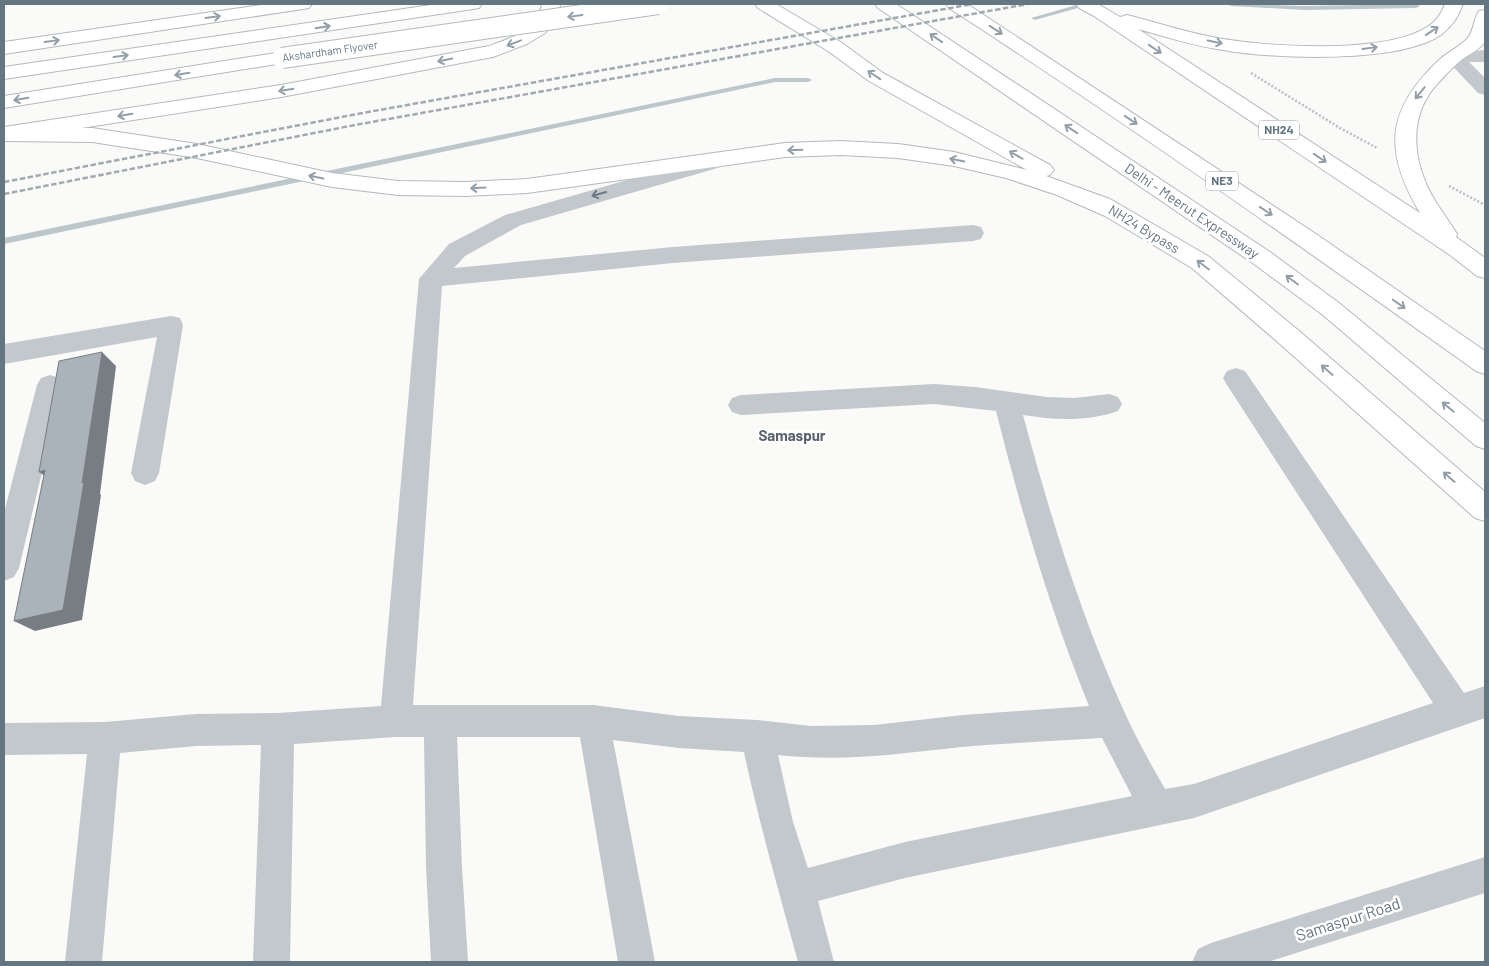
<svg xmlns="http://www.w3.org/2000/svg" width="1489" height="966" font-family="Barlow,sans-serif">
  <rect width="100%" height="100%" fill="#fafaf8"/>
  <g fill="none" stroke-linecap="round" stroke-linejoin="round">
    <path fill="#bbc7cb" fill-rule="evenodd" d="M1080,4H1092L1035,20L1031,18Z
      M1228,4L1305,6L1416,4L1420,6L1416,8L1305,10L1231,6Z
      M775,78H808L812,80L808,82H775L4,244V238Z"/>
    <defs>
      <path id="major" d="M542,4H560L559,14L545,33L527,44L493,57L281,97L4,140V127L281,85L489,46C511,38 538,30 542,4Z"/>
      <path id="highway" d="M268,4H312L309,8L303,9L4,54V42Z
        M438,4H482L479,8L473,9L4,79V67Z
        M755,4H776L842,43L883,73L1050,165L1054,170L1050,175L1046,176L1110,199L1208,256L1298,330L1485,492V521L1475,518L1280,344L1192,268L1105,216L1057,195L1006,178L954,166L898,158L841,155L785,157L527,193L466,196L398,195L332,187L197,158L92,142L4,141V128H92L197,144L332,173L398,181L466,182L527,179L785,143L841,141L898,144L954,152L1027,170L869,81L828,51L758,8Z
        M875,4H896L1270,252L1339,303L1485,423V449L1476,446L1323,315L1254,264L878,8Z
        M946,4H967L1316,234L1485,351V374L1476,371C1302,247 1128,124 949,8Z
        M1076,4H1098L1120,17L1127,15C1159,23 1191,34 1223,39C1272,47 1386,54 1427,27C1437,21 1441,14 1445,4H1463C1458,17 1453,25 1442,34C1402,64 1272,59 1223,50C1194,46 1166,37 1138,29L1420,213C1383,151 1386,110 1439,60C1448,52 1459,47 1467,39C1474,32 1473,19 1479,11L1485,10V42C1479,50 1469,54 1461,60C1453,67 1446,74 1439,82C1407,115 1412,161 1434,199C1441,211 1450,222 1457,234L1456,237L1485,258V278L1477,276L1450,255L1094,16L1079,8Z
        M282,52L289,54L291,58L289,62L4,108V96Z"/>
    </defs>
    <use href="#major" stroke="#b5babe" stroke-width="2"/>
    <use href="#highway" stroke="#b4b9bd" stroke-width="2"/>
    <path stroke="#bbbfc2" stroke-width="2.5" stroke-dasharray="2 2" stroke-linecap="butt" d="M1251,73L1340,128L1377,148
      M1449,186L1485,205"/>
    <path fill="#c3c8cc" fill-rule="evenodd" d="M1485,50V62H1469L1485,78V95L1478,93L1444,57L1446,53Z
      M714,155L721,157L725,162L721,167L521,225L465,256L454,268L673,247L973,225L981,227L984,233L981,239L973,241L673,263L442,286L413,705H593L679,716L757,720L811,726L874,725L963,715L1089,706C1050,610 1021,511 996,411L934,404L741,415L732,412L728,405L732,398L741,395L934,384L975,387L1047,397L1074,398L1109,394L1118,397L1122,404L1118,411C1087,422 1055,420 1023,415C1050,515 1080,614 1123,709C1135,736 1150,763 1165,789L1194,784L1433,703L1227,385L1223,378L1227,371L1236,368L1245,371L1464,693L1485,686V718L1194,818L905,878L818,901L834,962H798C779,892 759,823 744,752L679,748L613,740L655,962H618L580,737H457L462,867L468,962H431L426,867L424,737H396L294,744L290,962H253L261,745L196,746L120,753L102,962H65L87,754L4,755V723L105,722L196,714L278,713L381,706L419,279L449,244L505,215ZM1102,738L1132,796L905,842L808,868L793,822L778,755C841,762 898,754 961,747C1008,743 1055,741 1102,738Z
      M171,316L180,318L183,325L159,473L155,481L145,485L135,481L131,473L157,337L4,364V344Z
      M50,375L59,378L63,385L19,568L14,577L4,581V513L37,385L41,378Z
      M1485,857V893L1268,962H1192L1198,949L1211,943Z"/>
    <use href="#major" fill="#fff" fill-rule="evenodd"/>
    <use href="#highway" fill="#fff" fill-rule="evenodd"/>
    <path stroke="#a2aab0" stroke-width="2.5" stroke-dasharray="5.5 2.5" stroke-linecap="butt" d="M4,182L357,114L973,4
      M4,194L355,125L1028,4"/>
    <defs>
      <path id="highway-bridge" d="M282,58L658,4"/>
    </defs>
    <use href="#highway-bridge" stroke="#b4b9bd" stroke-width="22" stroke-linecap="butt"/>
    <use href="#highway-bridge" stroke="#fff" stroke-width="20"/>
  </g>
  <path fill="#777d82" d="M102,352L116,366L100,494L101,495L82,620L35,631L14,621L82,483Z
    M45,470L57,484L39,472Z"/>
  <path fill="#aab3b9" stroke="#777d82" d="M102,352L82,483L84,482L63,610L14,621L45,470L39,472L59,361Z"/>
  <defs><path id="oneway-shaft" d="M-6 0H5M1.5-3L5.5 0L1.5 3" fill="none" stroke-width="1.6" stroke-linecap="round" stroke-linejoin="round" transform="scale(1.25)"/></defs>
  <g stroke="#939fa8">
    <use href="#oneway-shaft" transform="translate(575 16) rotate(172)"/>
    <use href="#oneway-shaft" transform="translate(213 17) rotate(-8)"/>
    <use href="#oneway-shaft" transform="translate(323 27) rotate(-9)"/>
    <use href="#oneway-shaft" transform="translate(996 30) rotate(33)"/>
    <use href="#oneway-shaft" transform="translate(1432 31) rotate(-34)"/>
    <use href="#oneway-shaft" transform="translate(936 38) rotate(-146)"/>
    <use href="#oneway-shaft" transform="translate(52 41) rotate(-8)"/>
    <use href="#oneway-shaft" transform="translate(1215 42) rotate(11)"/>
    <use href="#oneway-shaft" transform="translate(514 43) rotate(159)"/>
    <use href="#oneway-shaft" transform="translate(1370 48) rotate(-8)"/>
    <use href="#oneway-shaft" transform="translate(1155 49) rotate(34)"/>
    <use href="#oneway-shaft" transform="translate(121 56) rotate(-8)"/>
    <use href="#oneway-shaft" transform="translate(445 60) rotate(169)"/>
    <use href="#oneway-shaft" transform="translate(182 74) rotate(171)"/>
    <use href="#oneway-shaft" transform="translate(874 75) rotate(-146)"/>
    <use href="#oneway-shaft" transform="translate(286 90) rotate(170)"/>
    <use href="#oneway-shaft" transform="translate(1420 93) rotate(129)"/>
    <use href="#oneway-shaft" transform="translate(21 99) rotate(171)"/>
    <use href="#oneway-shaft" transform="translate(125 115) rotate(171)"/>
    <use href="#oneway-shaft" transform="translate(1131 120) rotate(34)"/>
    <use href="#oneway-shaft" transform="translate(1071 129) rotate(-146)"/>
    <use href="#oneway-shaft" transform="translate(795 150) rotate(178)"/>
    <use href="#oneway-shaft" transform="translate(1016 155) rotate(-150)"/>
    <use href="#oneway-shaft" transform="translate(1320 158) rotate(34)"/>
    <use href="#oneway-shaft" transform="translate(957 160) rotate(-168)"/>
    <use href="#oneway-shaft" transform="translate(316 177) rotate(-168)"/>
    <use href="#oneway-shaft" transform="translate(478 188) rotate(177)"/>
    <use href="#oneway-shaft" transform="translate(1266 211) rotate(34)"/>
    <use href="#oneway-shaft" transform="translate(1203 265) rotate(-143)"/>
    <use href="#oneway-shaft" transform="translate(1292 280) rotate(-143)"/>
    <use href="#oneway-shaft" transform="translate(1399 304) rotate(35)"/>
    <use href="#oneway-shaft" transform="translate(1327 370) rotate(-139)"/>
    <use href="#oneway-shaft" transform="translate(1448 407) rotate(-140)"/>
    <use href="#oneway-shaft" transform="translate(1449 477) rotate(-139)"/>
  </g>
  <use stroke="#6a7a87" href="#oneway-shaft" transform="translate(599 194) rotate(164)"/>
  <g text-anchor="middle" stroke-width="5" stroke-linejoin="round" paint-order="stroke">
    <g font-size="11" fill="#657683" stroke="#fff">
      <text transform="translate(330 51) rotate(-8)" y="4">Akshardham Flyover</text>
    </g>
    <g fill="#fff" stroke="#939fa8" stroke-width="1">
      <rect x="1259" y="120.5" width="40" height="19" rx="4"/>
      <rect x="1206" y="171.5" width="32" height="19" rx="4"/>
    </g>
    <g font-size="12" font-weight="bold" fill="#657683">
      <text x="1279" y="134">NH24</text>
      <text x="1222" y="185">NE3</text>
    </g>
    <g font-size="14" fill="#657683" stroke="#fff">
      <text transform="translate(1192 211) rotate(34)" y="5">Delhi - Meerut Expressway</text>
      <text transform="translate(1144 229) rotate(31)" y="5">NH24 Bypass</text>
    </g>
    <g font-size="15" font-weight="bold" fill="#57646e" stroke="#fff">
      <text x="792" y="441">Samaspur</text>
    </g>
    <g font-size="16" fill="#657683" stroke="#fff">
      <text transform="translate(1348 919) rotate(-18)" y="6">Samaspur Road</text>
    </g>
  </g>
  <rect width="1489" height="966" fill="none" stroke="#657683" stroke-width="10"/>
</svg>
